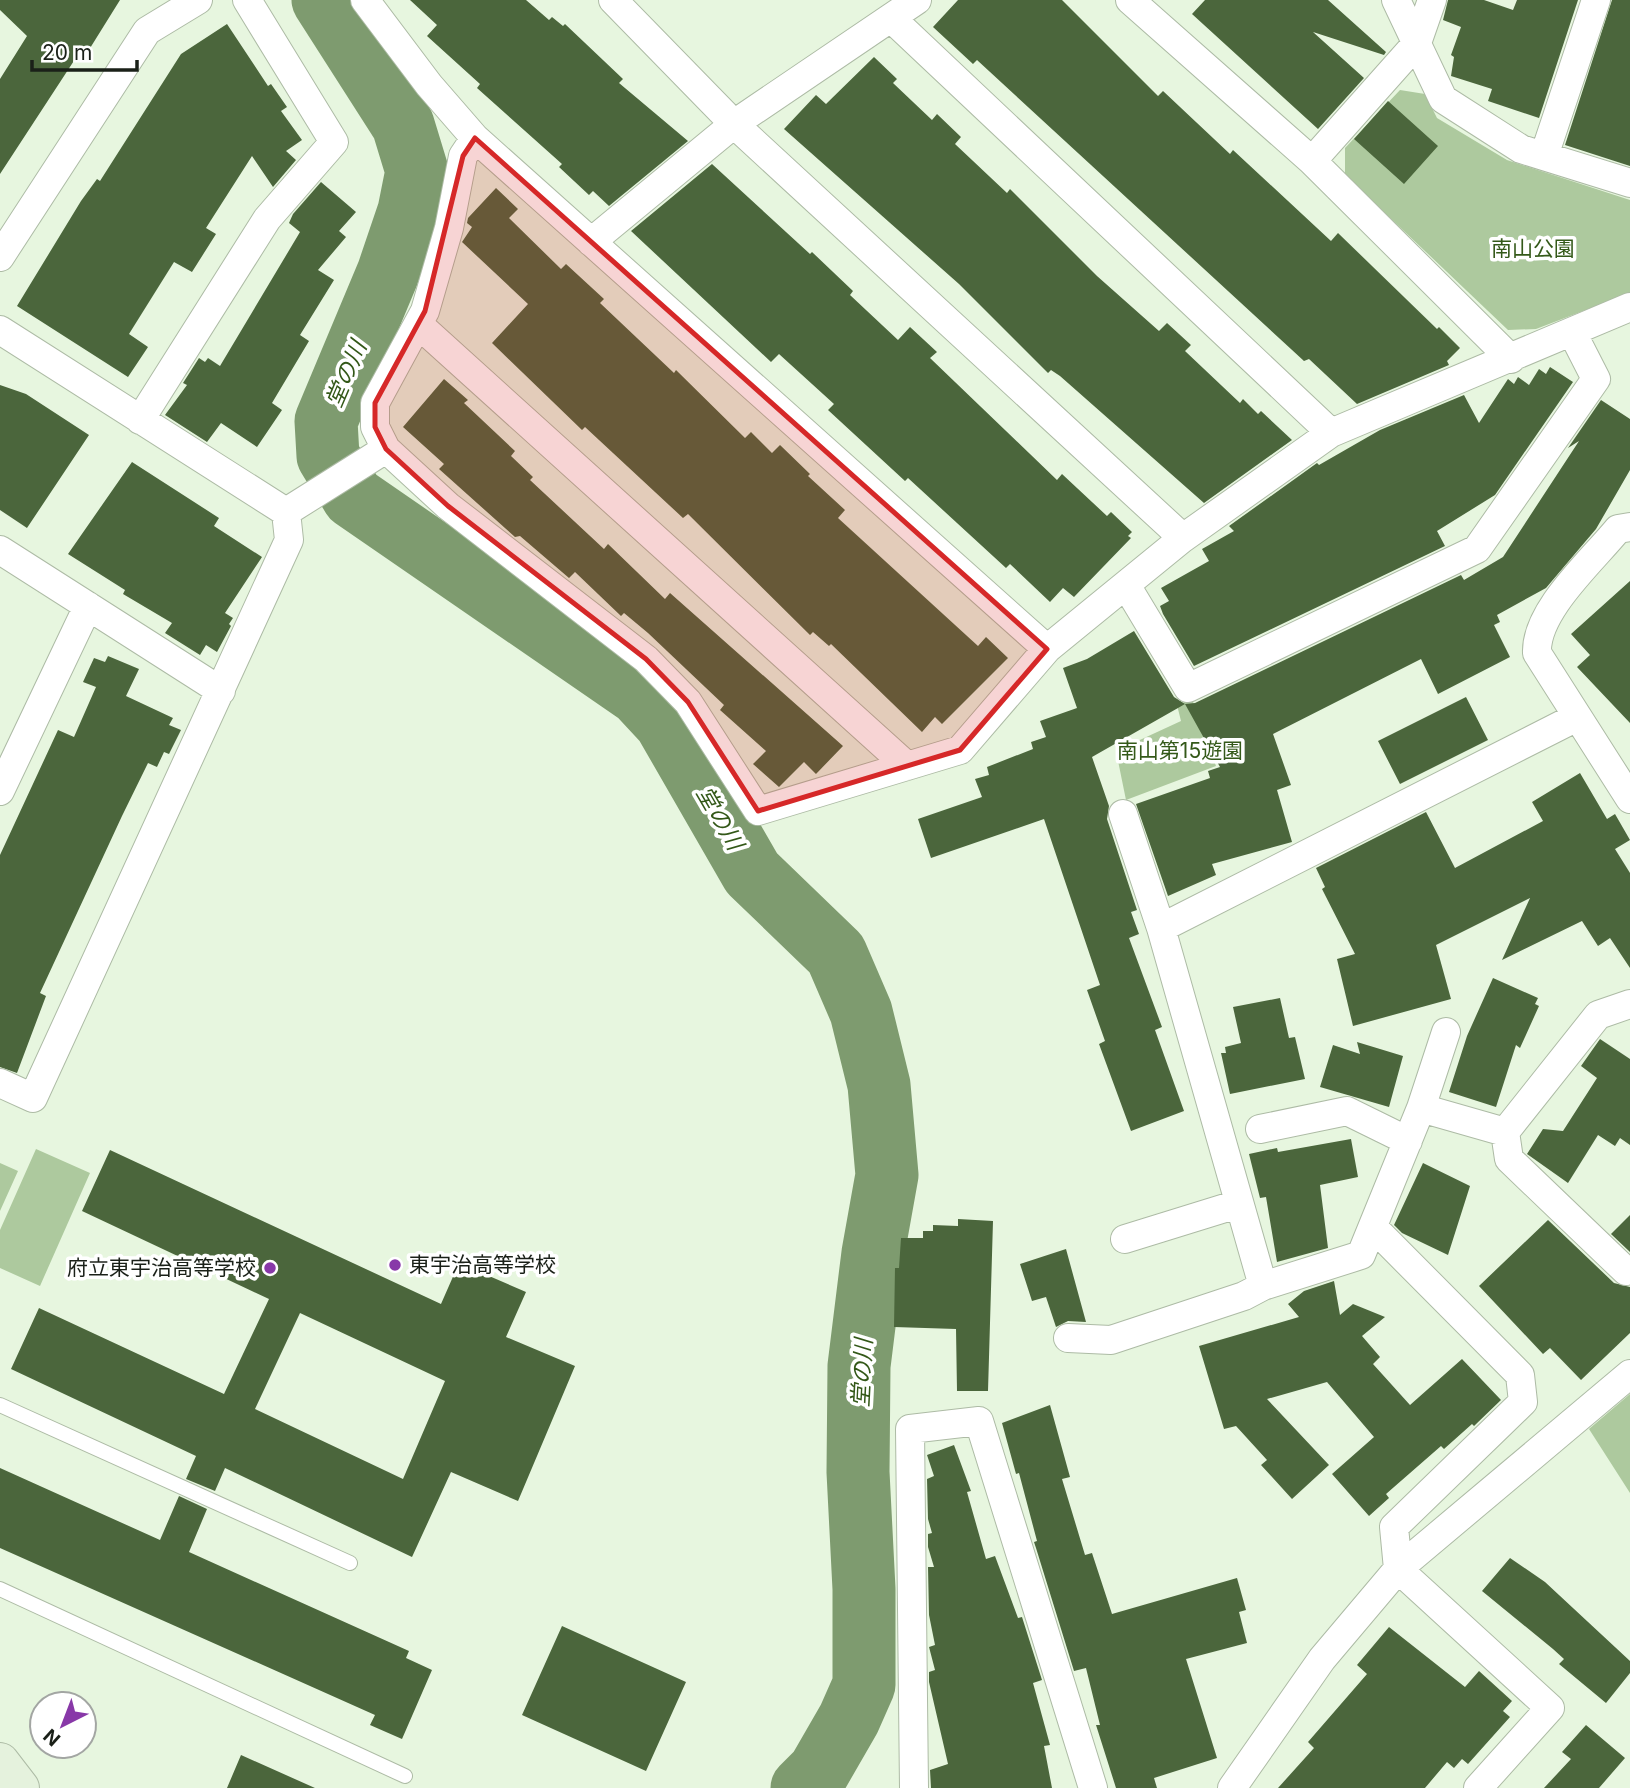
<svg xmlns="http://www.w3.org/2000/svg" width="1630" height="1788" font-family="Inter,'Noto Sans JP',sans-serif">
  <rect width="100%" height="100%" fill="#e7f6df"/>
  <path fill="#adc99e" d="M1400,90L1425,94L1437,118L1507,160L1630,200V293L1536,329L1508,330L1345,175V148Z
    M1192,699L1216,766L1126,800L1116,751L1181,721L1177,705Z
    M36,1149L90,1173L40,1286L0,1268V1230Z
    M0,1163L18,1171L0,1211Z
    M1630,1394V1493L1589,1429Z"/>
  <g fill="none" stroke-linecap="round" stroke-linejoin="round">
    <path stroke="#7e9b6f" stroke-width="63" d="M323,0L403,125L417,171L409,211L388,273L326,421L328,456L353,497L639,694L665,722L752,873L836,954L861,1012L879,1085L887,1175L873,1253L859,1366L858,1472L864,1589V1685L849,1719L819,1771L802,1788"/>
  </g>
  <path fill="#4b663c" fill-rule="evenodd" d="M0,0H120L87,53L81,50L0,174V79L27,36L0,10Z
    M410,0H526L549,20L552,17L563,26L565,24L623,79L619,83L688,141L609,206L593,191L589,195L559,167L562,164L477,88L480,84L427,36L437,25Z
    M958,0H1062L1158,96L1163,91L1230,154L1233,150L1331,241L1338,233L1437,329L1439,327L1460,348L1447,361L1449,365L1357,404L1309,359L1304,361L977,60L973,64L933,27Z
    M1205,0H1328L1386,52L1384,55L1313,32L1364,78L1318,129L1192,14Z
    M1448,0H1484L1513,10L1517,0H1578L1539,118L1488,101L1492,89L1451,76L1454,57L1451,55L1461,27L1443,20Z
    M1612,0H1630V166L1565,145Z
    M227,24L268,86L271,84L287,107L281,111L302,140L286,151L296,160L273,187L252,156L206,228L216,234L192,272L174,262L129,334L148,347L128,377L17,306L81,201L97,179L100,181L181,54Z
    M874,57L897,79L893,83L932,120L937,114L961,137L955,144L1007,193L1010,189L1097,276L1159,331L1167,323L1191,345L1185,351L1240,403L1243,399L1258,414L1261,411L1292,440L1204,503L1060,376L1051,370L1048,373L959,284L784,129L816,95L826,104Z
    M1388,101L1438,146L1404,184L1354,139Z
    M712,164L810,254L812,252L853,291L850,295L898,340L910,327L937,352L930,358L1057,480L1062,474L1107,516L1111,512L1132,532L1128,536L1131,538L1074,597L1063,588L1050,602L1010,564L1006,568L908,478L905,481L828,410L834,404L779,354L771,362L631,231Z
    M321,182L356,212L339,231L346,237L318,270L334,280L300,335L309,341L272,403L282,410L257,447L221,423L207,442L165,415L187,385L183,383L199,358L205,362L208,358L220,366L300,232L289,223L293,214Z
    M496,188L518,209L509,218L561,269L566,264L604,299L600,303L674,373L676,370L745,438L751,432L772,453L780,445L810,474L808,476L845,510L838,518L978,646L986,637L1008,658L942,724L935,717L922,732L831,644L829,646L813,632L810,635L688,514L683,518L585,427L582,430L492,343L528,304L462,242L472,227L467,223L468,218Z
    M1550,367L1573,382L1495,495L1437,531L1445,546L1194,666L1163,614L1160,606L1169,601L1161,588L1209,561L1202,549L1234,531L1229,526L1317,463L1319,465L1380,430L1464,395L1479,423L1508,379L1514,384L1518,377L1529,385L1539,369L1546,374Z
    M444,379L468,400L464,403L515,451L511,456L533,477L530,480L604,549L608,544L665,599L670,593L843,746L816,774L804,762L779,787L753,764L766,751L720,710L724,705L648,633L624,613L621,616L575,572L569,578L520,536L515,537L439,469L444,464L403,427Z
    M0,385L26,394L89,435L27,528L0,510Z
    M1601,400L1630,419V470L1596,529L1546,588L1497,615L1500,622L1494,625L1510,657L1438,694L1421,659L1273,734L1291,785L1277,790L1292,842L1212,864L1216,875L1168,896L1136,804L1210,778L1208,771L1220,767L1185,704L1195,703L1461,575L1464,580L1503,557L1579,441L1568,448Z
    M132,462L219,518L214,526L262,557L225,613L233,618L229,624L231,626L217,652L206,645L200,655L165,633L172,623L123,594L125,590L68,554Z
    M1630,581V723L1577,667L1590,655L1571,634Z
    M1134,631L1174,697L1185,704L1092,757L1109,806L1107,819L1137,910L1131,912L1139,934L1129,938L1162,1027L1155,1030L1184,1111L1131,1131L1099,1044L1105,1041L1087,990L1100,985L1044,819L931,858L918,819L982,797L975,779L989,775L987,767L1033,749L1031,742L1046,737L1040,721L1077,708L1063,668L1087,659Z
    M108,656L139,669L126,696L173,718L169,725L181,730L169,754L164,752L157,767L148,763L122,816L40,993L46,996L17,1073L0,1067V855L58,730L74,737L96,687L83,682L94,658L105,662Z
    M1466,697L1488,740L1400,784L1378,741Z
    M1580,773L1607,819L1615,814L1630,840L1615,849L1630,873V968L1610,938L1598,946L1582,921L1502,960L1530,898L1436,945L1451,999L1353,1026L1337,959L1355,954L1322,889L1325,887L1316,868L1426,812L1455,868L1543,821L1532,802Z
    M1493,978L1538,998L1535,1004L1539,1006L1520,1048L1516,1045L1496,1107L1449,1092L1467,1036Z
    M1280,998L1289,1038L1295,1037L1305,1079L1230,1094L1221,1053H1226L1225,1047L1241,1043L1233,1007Z
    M1600,1039L1630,1059V1145L1620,1138L1615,1146L1598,1135L1568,1183L1527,1154L1543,1129L1563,1131L1597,1078L1581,1066Z
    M1357,1042L1403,1056L1389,1107L1320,1087L1333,1045L1360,1054Z
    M1351,1139L1358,1177L1320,1185L1328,1248L1277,1262L1266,1197L1260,1198L1249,1154L1277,1148L1278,1152Z
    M110,1150L441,1304L459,1263L526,1292L506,1337L575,1366L518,1501L451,1472L412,1557L225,1468L215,1491L186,1479L196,1456L11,1369L39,1308L224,1394L269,1299L82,1211ZM300,1313L445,1381L403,1479L255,1409Z
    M1423,1163L1470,1186L1448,1255L1402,1233L1394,1225Z
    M1630,1215V1252L1611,1234Z
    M958,1219L993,1221L988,1391H957L956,1329L894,1327L895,1268H899L901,1238H923V1231H933V1225L958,1226Z
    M1548,1220L1614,1283L1630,1287V1333L1581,1380L1550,1348L1543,1354L1479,1286Z
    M1066,1249L1086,1322L1068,1321L1056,1327L1046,1297L1032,1301L1020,1264Z
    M1334,1281L1340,1315L1353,1304L1385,1317L1362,1336L1380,1357L1373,1364L1410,1405L1462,1359L1501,1400L1474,1426L1472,1424L1444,1449L1441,1446L1386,1494L1389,1498L1369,1516L1332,1474L1374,1437L1327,1382L1267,1399L1329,1465L1292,1499L1261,1465L1267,1460L1236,1426L1224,1429L1199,1346L1299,1317L1288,1304L1304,1291Z
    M1050,1405L1070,1477L1062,1479L1085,1555L1092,1553L1112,1614L1237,1578L1246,1610L1239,1612L1247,1643L1186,1659L1217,1758L1154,1778L1157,1788H1116L1096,1725H1100L1086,1668L1074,1671L1036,1548L1034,1542L1037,1541L1019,1473L1016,1474L1002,1423Z
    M954,1445L971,1491L967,1492L986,1559L995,1556L1018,1618L1022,1617L1042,1680L1033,1683L1050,1745L1044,1746L1052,1788H931L930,1770L948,1764L929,1682V1672L935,1670L929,1647L935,1645L929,1615L928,1567H934L928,1547V1534L932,1533L928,1519L927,1479L934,1476L927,1455Z
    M0,1468L160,1540L179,1496L207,1509L189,1552L409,1651L406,1658L432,1670L402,1739L370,1725L375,1715L0,1548Z
    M1510,1558L1545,1582L1630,1661V1673L1606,1703L1559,1664L1564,1659L1553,1649L1482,1591Z
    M562,1626L686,1682L646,1771L522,1715Z
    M1389,1627L1465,1687L1479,1671L1512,1701L1503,1711L1510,1717L1468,1764L1462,1759L1454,1768L1447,1762L1425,1788H1278L1314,1748L1308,1742L1367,1674L1357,1665Z
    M1586,1725L1625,1758L1599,1788H1544L1571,1759L1562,1752Z
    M241,1755L315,1788H227Z"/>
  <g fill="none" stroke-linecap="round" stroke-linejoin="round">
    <defs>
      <path id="lane" d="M0,1405L350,1563
        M0,1589L405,1776"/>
      <path id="street" d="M365,0L429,85L475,138L1047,649
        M613,0L734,124L1183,538
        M1130,0L1312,161L1417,43L1432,0
        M1396,0L1443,99L1521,149L1630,183
        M891,18L1331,433
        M475,138L463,156L449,228L425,311L375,403V427L386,449L448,506L646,659L688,702L758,811L960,750L1047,649L1183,538L1331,433L1630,307
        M1544,156L1596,0
        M1312,161L1511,359
        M591,242L734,124L917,0
        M0,257L147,31L198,0
        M418,324L907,766
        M0,330L286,512
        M140,420L267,219L334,142L247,0
        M286,512L386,449
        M1630,527L1618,529C1592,561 1535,611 1537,653L1630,799
        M0,550L221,691
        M1126,585L1188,688L1477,549L1596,379L1572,332
        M0,791L88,606
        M1123,814L1161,928L1263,1286L1361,1255L1421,1108L1505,1132L1598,1015L1630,1004
        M1161,928L1577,717
        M0,1083L33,1098L289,540L286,512
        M1421,1108L1446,1032
        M1260,1129L1347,1111L1408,1141
        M1505,1132L1509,1159L1626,1271
        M1373,1227L1520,1375L1523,1402L1394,1527L1398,1569L1550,1708L1478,1788
        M1125,1239L1238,1204
        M1068,1338L1111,1340L1244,1296L1263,1286
        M914,1788L910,1429L979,1421L1093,1788
        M1232,1788L1322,1659L1398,1569L1630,1374"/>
      <path id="secondary" d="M0,1762L20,1788"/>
    </defs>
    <use href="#lane" stroke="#adbba5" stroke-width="16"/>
    <use href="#street" stroke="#adbba5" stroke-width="30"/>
    <use href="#secondary" stroke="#adbba5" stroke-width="40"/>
    <use href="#lane" stroke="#fff" stroke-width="14"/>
    <use href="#street" stroke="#fff" stroke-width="28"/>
    <use href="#secondary" stroke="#e5f2dd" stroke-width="38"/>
  </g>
  <path fill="#d62828" fill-opacity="0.2" stroke="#d62828" stroke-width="5" stroke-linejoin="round" d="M475,138L1047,649L960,750L758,811L688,702L646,659L448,506L386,449L375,427V403L425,311L463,156Z"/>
  <g fill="#8838a8" stroke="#fff" stroke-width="2.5">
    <circle cx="395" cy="1265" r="7"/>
    <circle cx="270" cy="1268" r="7"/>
  </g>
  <g text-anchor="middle" stroke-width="7" stroke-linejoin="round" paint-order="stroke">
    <g font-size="21" fill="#345919" stroke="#fff">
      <text x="1533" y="256">南山公園</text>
      <text x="1180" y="758">南山第15遊園</text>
    </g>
    <g font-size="21" fill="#1a2018" stroke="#fff" text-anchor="start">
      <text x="409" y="1272">東宇治高等学校</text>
      <text x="256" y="1275" text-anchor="end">府立東宇治高等学校</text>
    </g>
    <g font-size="23" font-style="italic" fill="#335818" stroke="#fff">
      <text transform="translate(346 374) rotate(-67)" y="8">堂の川</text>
      <text transform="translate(720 818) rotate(60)" y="8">堂の川</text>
      <text transform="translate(862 1373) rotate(-87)" y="8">堂の川</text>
    </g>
  </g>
  <g transform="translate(63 1725) rotate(222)"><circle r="33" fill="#ffffff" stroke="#a3a6a3" stroke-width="2"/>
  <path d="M0-5L12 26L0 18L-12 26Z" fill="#8838a8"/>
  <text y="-10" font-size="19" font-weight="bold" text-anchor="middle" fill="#1a2018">N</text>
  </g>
  <path d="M32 60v10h105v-10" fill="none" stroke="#1a2018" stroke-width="3.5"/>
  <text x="42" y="60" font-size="21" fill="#1a2018" stroke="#ffffff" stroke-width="5" paint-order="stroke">20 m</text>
</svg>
